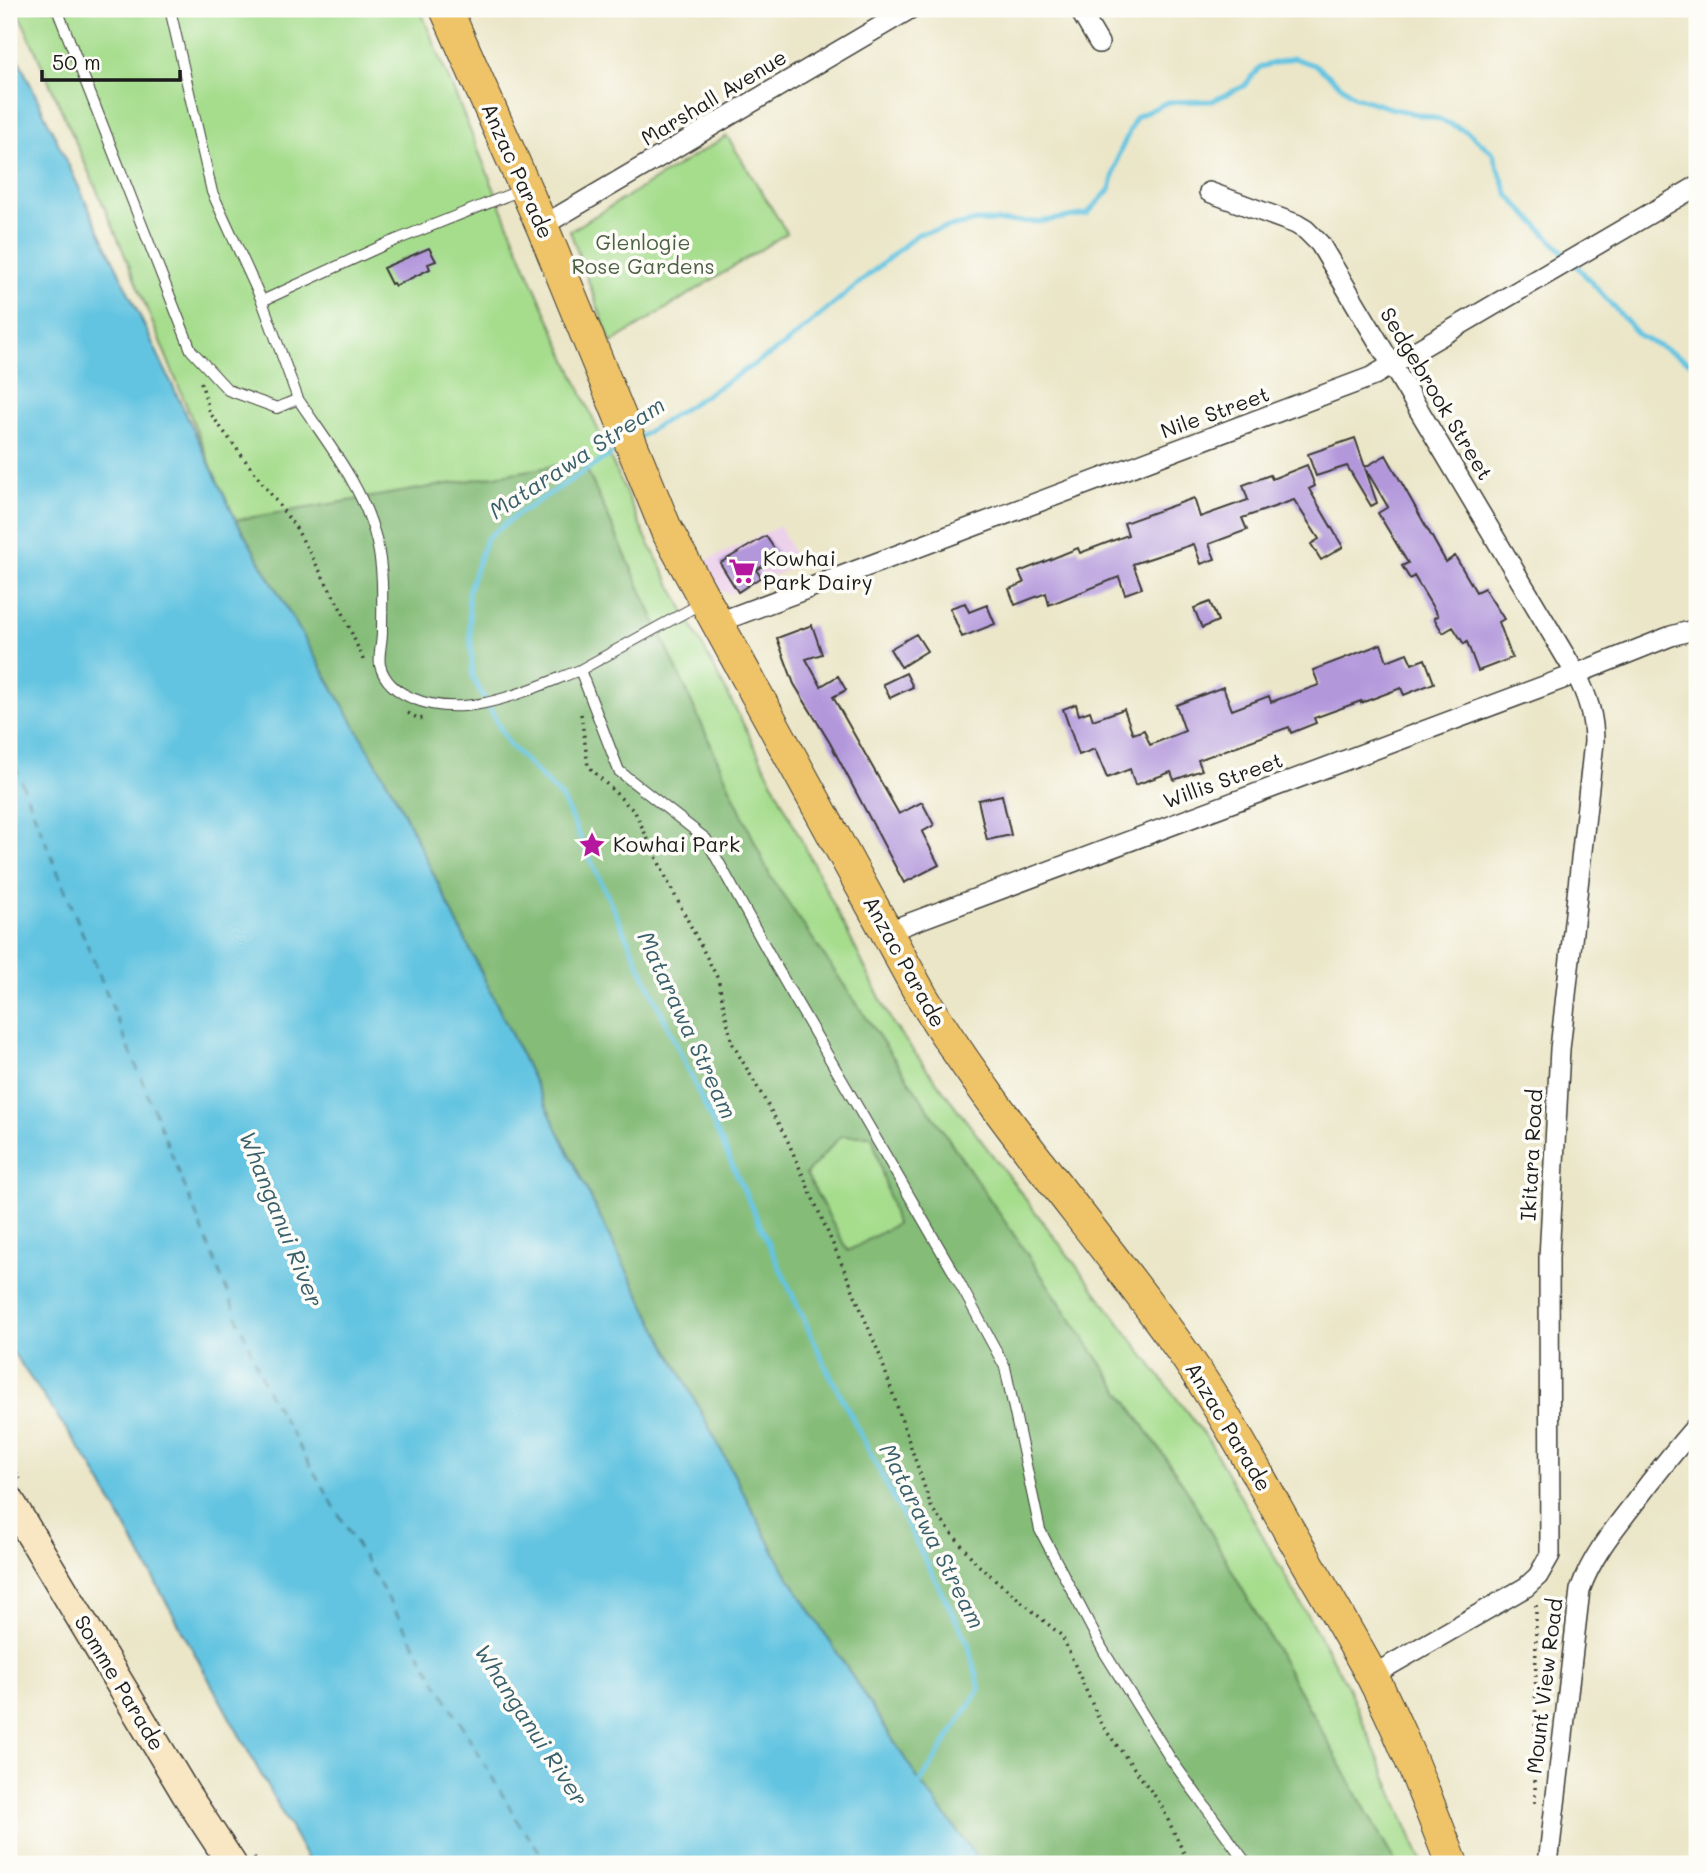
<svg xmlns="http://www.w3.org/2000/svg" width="1706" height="1873" font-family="Mali,sans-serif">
  <rect width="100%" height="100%" fill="#fdfcf7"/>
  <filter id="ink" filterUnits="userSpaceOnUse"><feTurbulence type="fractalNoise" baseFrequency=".0143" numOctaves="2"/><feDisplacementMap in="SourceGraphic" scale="14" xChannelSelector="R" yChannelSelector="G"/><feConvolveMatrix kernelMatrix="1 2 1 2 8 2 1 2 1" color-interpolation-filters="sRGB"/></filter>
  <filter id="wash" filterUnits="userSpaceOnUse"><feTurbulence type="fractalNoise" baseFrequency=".00686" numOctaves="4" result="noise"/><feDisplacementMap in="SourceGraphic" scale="28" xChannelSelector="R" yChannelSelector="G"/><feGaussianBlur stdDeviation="1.57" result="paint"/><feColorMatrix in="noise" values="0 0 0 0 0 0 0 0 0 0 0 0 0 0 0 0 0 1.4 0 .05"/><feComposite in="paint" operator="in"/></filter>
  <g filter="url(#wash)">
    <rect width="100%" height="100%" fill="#ebe6c8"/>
    <path fill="#ecd1ea" d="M780,526L799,565L729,594L717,589L705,561Z"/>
    <path fill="#a6dd8d" stroke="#617c54" stroke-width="2" d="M17,9H420L530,276L645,536L746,729L893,1024L1209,1441L1348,1687L1423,1864H1008L698,1426L264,595L117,236Z
      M727,136L787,233L611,343L570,231Z"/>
    <path fill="#84bc78" stroke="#506c4a" stroke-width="2" fill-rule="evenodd" d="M583,461L770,876L1186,1488L1396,1864H982L920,1782L784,1570L617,1252L396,797L236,520ZM841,1136H872L896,1224L848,1251L806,1174Z"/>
    <path fill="#63c4e1" stroke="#40707e" stroke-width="2" d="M9,39L236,520L396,797L617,1252L784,1570L920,1782L982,1864H310L93,1468L9,1347Z"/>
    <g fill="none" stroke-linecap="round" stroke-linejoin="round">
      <path stroke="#63c4e1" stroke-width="5" d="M1575,264L1640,336L1697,366
        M638,438L783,346L918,234L977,221L1038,222L1087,214L1110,189L1119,154L1136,117L1168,102L1212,101L1244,86L1260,67L1293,58L1317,66L1355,97L1390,108L1439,119L1468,132L1493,153L1508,195L1568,257
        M621,448L515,516L486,539L468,592L473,678L509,744L562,798L825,1365L968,1643L980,1688L917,1788"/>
      <path stroke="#385f6b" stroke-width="2" stroke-dasharray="9 7" stroke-linecap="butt" d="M9,751L268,1393L520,1825L549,1864"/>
    </g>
    <g id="blocks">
      <path fill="#b297db" d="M429,248L436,261L428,264L430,269L395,286L393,283L391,284L383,268Z
        M1355,438L1365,467L1386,455L1446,562L1455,556L1476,592L1484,588L1504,619L1499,622L1512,658L1478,671L1467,642L1464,644L1453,627L1443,633L1434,618L1438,616L1414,576L1410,579L1402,566L1408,563L1378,513L1388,507L1365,468L1377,503L1371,506L1347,466L1316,476L1308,454Z
        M1307,465L1315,486L1309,489L1343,547L1321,560L1311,544L1319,539L1294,500L1242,518L1247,530L1209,544L1215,559L1201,564L1194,544L1133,564L1142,588L1125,594L1119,577L1049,605L1046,593L1015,605L1009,589L1024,583L1019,572L1078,548L1080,553L1128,535L1124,523L1194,498L1200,517L1248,500L1243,485L1270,475L1272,479Z
        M766,536L779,556L756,570L761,577L738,592L720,563Z
        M1210,602L1218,621L1202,628L1194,608Z
        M965,603L969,612L987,605L995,624L962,637L950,608Z
        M812,625L822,654L806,659L821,686L838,676L846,690L833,697L899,814L922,802L934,825L922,832L939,865L904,883L830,743L794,684L777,638Z
        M916,634L927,651L901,667L890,649Z
        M1381,644L1387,661L1407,653L1412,664L1425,659L1434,683L1404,695L1401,688L1361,703V701L1314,718L1316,723L1291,733L1289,727L1198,760L1202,770L1174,780L1171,772L1135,785L1130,769L1107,778L1095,749L1079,755L1063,709L1076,704L1079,715L1090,711L1093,720L1124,709L1133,734L1144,730L1150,745L1185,731L1176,705L1223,687L1232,710L1269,696L1271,702L1319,685L1313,670Z
        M906,673L913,687L890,698L883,684Z
        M1002,795L1011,835L987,840L978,800Z"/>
    </g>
  </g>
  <g filter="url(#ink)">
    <use href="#blocks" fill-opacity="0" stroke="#3b3a36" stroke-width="2"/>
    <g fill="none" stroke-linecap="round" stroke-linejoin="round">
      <defs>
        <path id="lane" d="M57,9L191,350L228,390L277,408L298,399L262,301
          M170,9L212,192L262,301L386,244L521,190
          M298,399C328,444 365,489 377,543C384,572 382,603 382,633C382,643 378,655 380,665C384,681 397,692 412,698C466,722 529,689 580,670L619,771L706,839L777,968L954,1273L1005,1367L1040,1530L1103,1650L1170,1758L1247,1864
          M580,670L702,603"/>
        <path id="street" d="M1079,9L1099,43
          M542,226L910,9
          M719,622L1371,377L1697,186
          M886,932L1576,674L1320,244L1306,230L1296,224L1209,192
          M1371,1676L1526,1587L1538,1576L1550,1555L1549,1258L1560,1049L1594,742C1594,717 1588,697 1576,674L1671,636L1697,629
          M1548,1864L1580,1590C1591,1558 1611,1533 1632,1506C1653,1478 1674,1451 1697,1425"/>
        <path id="secondary" d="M9,1499L186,1794L232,1864"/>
        <path id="primary" d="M446,9L542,226L666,529L921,995C999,1123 1101,1235 1187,1358C1224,1412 1255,1470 1287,1527C1315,1576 1344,1625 1371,1674C1403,1735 1427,1800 1452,1864"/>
      </defs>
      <use href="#lane" stroke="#3b3a36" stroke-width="12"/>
      <use href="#street" stroke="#3b3a36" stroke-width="22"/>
      <use href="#secondary" stroke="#3b3a36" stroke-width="31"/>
      <use href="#primary" stroke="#3b3a36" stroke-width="34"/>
      <path stroke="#3b3a36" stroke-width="3.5" stroke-dasharray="2 5" stroke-linecap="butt" d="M201,382L210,413L296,528L343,613L365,664
        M408,713L419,719L427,718
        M581,714L588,766L635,812L669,884L718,979L732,1043L786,1137L850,1283L880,1356L932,1509L977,1564L1062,1636L1101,1724L1160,1803L1189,1864
        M9,1460L20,1479
        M1535,1803L1536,1604
        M254,1858L259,1864"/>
      <use href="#lane" stroke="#fff" stroke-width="10"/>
      <use href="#street" stroke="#fff" stroke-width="19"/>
      <use href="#secondary" stroke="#f9e7c3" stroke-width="28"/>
      <use href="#primary" stroke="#efc469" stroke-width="32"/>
    </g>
  </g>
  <defs>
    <symbol id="supermarket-bare" viewBox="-9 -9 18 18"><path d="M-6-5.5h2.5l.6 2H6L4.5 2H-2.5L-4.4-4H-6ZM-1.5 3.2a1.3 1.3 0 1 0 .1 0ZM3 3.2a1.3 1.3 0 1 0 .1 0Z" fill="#b5179e" stroke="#fdfcf7" stroke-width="2.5" paint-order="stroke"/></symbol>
    <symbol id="sight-bare" viewBox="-9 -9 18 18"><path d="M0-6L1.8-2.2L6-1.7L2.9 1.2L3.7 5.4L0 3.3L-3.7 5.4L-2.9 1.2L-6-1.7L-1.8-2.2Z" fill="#b5179e" stroke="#fdfcf7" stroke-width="2.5" paint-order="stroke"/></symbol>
  </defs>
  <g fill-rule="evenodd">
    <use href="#supermarket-bare" x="723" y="552" width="38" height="38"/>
    <use href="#sight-bare" x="573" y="826" width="38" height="38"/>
  </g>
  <g text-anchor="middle" stroke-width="7" stroke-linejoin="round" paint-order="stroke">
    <g font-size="21" fill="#1c1c1c" stroke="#fdfcf7">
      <text transform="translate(714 98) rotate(-31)" y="7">Marshall Avenue</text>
      <text transform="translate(517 171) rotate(66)" y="7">Anzac Parade</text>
      <text transform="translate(1436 394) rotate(59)" y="7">Sedgebrook Street</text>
      <text transform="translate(1215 413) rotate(-20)" y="7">Nile Street</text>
      <text transform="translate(1223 781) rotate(-20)" y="7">Willis Street</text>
      <text transform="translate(904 962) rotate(61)" y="7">Anzac Parade</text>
      <text transform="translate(1532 1155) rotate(-87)" y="7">Ikitara Road</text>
      <text transform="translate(1228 1427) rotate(59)" y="7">Anzac Parade</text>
      <text transform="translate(119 1683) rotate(59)" y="7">Somme Parade</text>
      <text transform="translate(1545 1686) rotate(-83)" y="7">Mount View Road</text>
    </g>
    <g font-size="21" fill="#4c6044" stroke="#fdfcf7">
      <text x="643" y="250">Glenlogie<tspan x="643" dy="24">Rose Gardens</tspan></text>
    </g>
    <g font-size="21" fill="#1c1c1c" stroke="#fdfcf7" text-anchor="start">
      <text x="763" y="566">Kowhai<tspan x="763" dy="24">Park Dairy</tspan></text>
      <text x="613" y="852">Kowhai Park</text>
    </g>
    <g font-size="23" font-style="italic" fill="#385f6b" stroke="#fdfcf7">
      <text transform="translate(577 458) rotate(-33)" y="8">Matarawa Stream</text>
      <text transform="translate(687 1025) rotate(65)" y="8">Matarawa Stream</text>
      <text transform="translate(281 1219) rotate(68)" y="8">Whanganui River</text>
      <text transform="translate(932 1536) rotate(63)" y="8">Matarawa Stream</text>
      <text transform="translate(531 1725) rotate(57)" y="8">Whanganui River</text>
    </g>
  </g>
  <rect width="1706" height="1873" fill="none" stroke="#fdfcf7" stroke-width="35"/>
  <path d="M42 70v10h138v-10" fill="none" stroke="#1c1c1c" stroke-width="3.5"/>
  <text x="52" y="70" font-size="21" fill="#1c1c1c" stroke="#fdfcf7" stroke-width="5" paint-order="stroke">50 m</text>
</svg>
